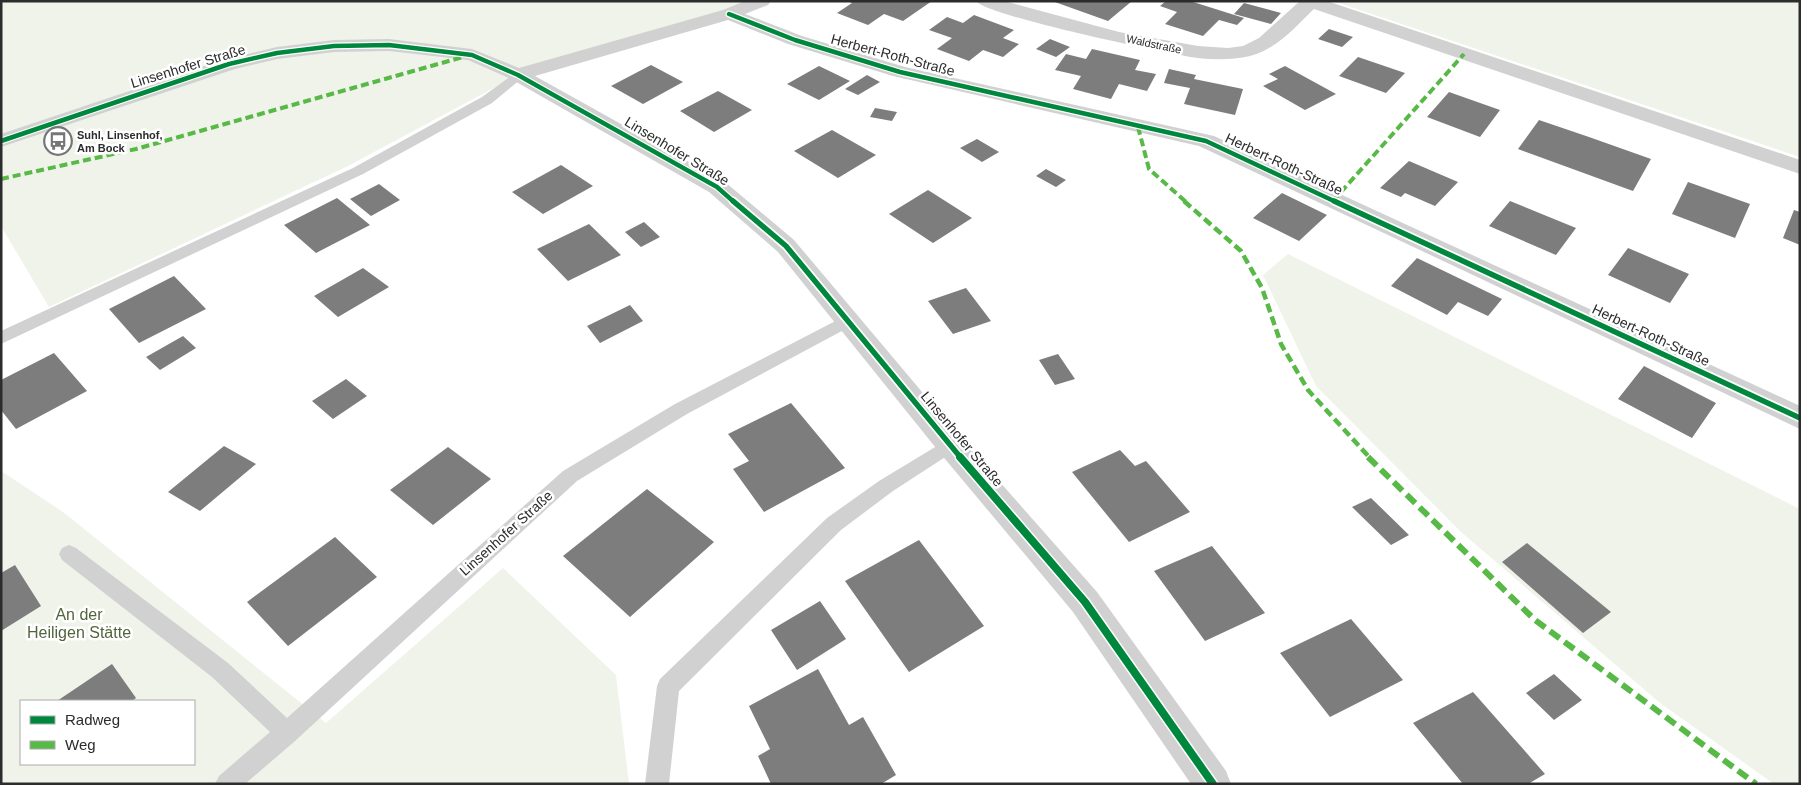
<svg xmlns="http://www.w3.org/2000/svg" width="1801" height="785" font-family="Arial,sans-serif">
  <rect width="100%" height="100%" fill="#fff"/>
  <path fill="#f0f3ea" fill-rule="evenodd" d="M1,1H762L518,75L348,166L49,307L1,226Z
    M1333,1H1800V157Z
    M1288,254L1800,509V784H1774L1660,703L1461,532L1316,386L1263,275Z
    M1,471L63,512L326,723L503,568L616,675L629,784H1ZM21,701H194V764H21Z"/>
  <path fill="#7d7d7d" d="M847,1H932L903,21L884,14L868,25L837,13L852,3Z
    M1052,1H1132L1108,21Z
    M1166,1H1190L1244,18L1237,25L1219,20L1203,36L1165,24L1177,12L1160,6Z
    M1244,3L1281,13L1271,24L1234,14Z
    M974,15L1014,30L1003,38L1019,44L1003,57L983,50L969,61L937,49L952,38L929,30L947,17L963,23Z
    M1329,29L1353,37L1342,47L1318,39Z
    M1050,39L1070,47L1056,57L1036,49Z
    M1092,49L1140,60L1135,70L1156,74L1147,91L1119,84L1111,99L1073,89L1081,76L1055,70L1066,54L1086,59Z
    M1358,57L1405,73L1386,93L1339,76Z
    M651,65L683,82L643,104L611,86Z
    M819,66L850,81L819,100L787,84Z
    M1285,66L1336,94L1305,110L1263,86L1278,79L1269,74Z
    M1169,69L1196,75L1194,79L1243,89L1235,115L1184,104L1190,88L1164,83Z
    M867,75L880,82L858,95L845,89Z
    M718,91L752,110L714,132L680,111Z
    M1449,92L1500,110L1480,137L1427,117Z
    M875,108L897,112L892,121L870,117Z
    M1539,120L1589,137L1651,159L1633,191L1518,149Z
    M832,130L876,155L838,178L794,151Z
    M977,139L999,152L982,162L960,148Z
    M1409,161L1458,182L1435,206L1405,193L1401,197L1380,188Z
    M561,165L593,186L543,214L512,192Z
    M1046,169L1066,180L1056,187L1036,176Z
    M1688,182L1750,204L1735,238L1672,214Z
    M379,184L400,200L371,216L350,199Z
    M928,190L972,218L933,243L889,214Z
    M1282,193L1327,215L1299,241L1253,218Z
    M337,198L370,225L316,253L284,225Z
    M1510,201L1576,228L1556,255L1489,226Z
    M1794,210L1800,212V245L1783,238Z
    M644,222L660,237L641,247L625,232Z
    M589,224L621,255L568,281L537,249Z
    M1628,248L1689,274L1670,303L1608,275Z
    M1417,258L1502,299L1488,316L1458,302L1447,315L1391,286Z
    M363,268L389,287L338,317L314,296Z
    M174,276L206,309L139,343L109,309Z
    M966,288L991,321L953,334L928,301Z
    M630,305L643,321L600,343L587,326Z
    M183,336L196,348L160,370L146,357Z
    M54,353L87,391L16,429L1,410V380Z
    M1058,354L1075,379L1055,385L1039,360Z
    M1644,366L1716,403L1692,438L1618,399Z
    M346,379L367,396L333,419L312,401Z
    M791,403L845,468L764,512L733,469L749,461L728,434Z
    M224,446L256,464L200,511L168,492Z
    M448,447L491,479L433,525L390,490Z
    M1120,450L1135,466L1146,461L1190,512L1129,542L1072,472Z
    M647,489L714,542L630,617L563,556Z
    M1371,498L1409,535L1391,545L1352,507Z
    M335,537L377,577L288,646L247,602Z
    M919,540L984,626L909,672L845,581Z
    M1527,543L1611,612L1583,633L1502,562Z
    M1212,546L1265,613L1205,641L1154,571Z
    M15,565L41,606L1,631V573Z
    M820,601L846,639L797,670L771,630Z
    M1351,619L1403,680L1330,717L1280,653Z
    M112,664L136,698L132,701H57Z
    M818,669L849,725L863,717L896,775L881,784H771L758,756L770,749L749,706Z
    M1554,674L1582,700L1554,720L1526,693Z
    M1473,692L1545,774L1528,784H1463L1413,723Z"/>
  <g fill="none" stroke-linecap="round" stroke-linejoin="round">
    <path fill="#d1d1d1" fill-rule="evenodd" d="M518,71L524,75L522,78L492,103L363,174L1,344V331L353,168L482,97Z
      M849,314L855,316L857,320L855,324L687,414L577,481L295,741L245,784H215L219,776L270,732L212,677L62,560L59,554L62,548L69,545L76,548L228,663L287,718L563,471L675,404Z
      M950,438L956,440L959,445L956,450L893,491L841,530L679,691L669,784H645L657,686L660,679L827,518L879,481Z"/>
    <path fill="#d1d1d1" fill-rule="evenodd" d="M745,1H771L768,5L745,14L802,36L905,67L1214,136L1800,406V429L1199,146L893,76L788,44L728,20L535,76L725,182L794,240L960,437L1097,592L1226,771L1231,784H1191L1073,612L940,453L778,252L709,192L511,79L468,60L389,51L334,52L277,59L235,69L1,147V134L222,60L277,47L334,40L389,39L472,49L519,68L723,10Z
      M976,1H1004L1119,32L1198,46L1228,48L1243,46L1259,38L1300,1H1327L1800,160V174L1314,9C1296,26 1276,50 1250,56C1233,60 1215,60 1197,58C1169,54 987,16 976,1Z"/>
    <path stroke="#58b947" stroke-width="4" stroke-dasharray="8 4" stroke-linecap="butt" d="M1138,127L1149,169L1186,202
      M1,179L136,149L463,57
      M1333,201L1464,54"/>
    <path stroke="#58b947" stroke-width="4.5" stroke-dasharray="9 4.5" stroke-linecap="butt" d="M1184,201L1241,251L1262,288L1281,344L1308,390L1370,458"/>
    <path stroke="#58b947" stroke-width="6" stroke-dasharray="12 6" stroke-linecap="butt" d="M1368,457L1535,620L1756,784"/>
    <defs>
      <path id="cycleway-far2" d="M729,14L795,40L900,72L1206,141L1336,202
        M1,141L229,64L277,53L334,46L389,45L472,55L518,75L717,187L734,202"/>
      <path id="cycleway-far1" d="M733,201L786,246L961,458
        M1334,201L1800,418"/>
      <path id="cycleway" d="M960,457L1085,602L1213,784"/>
    </defs>
    <use href="#cycleway-far2" stroke="#fff" stroke-width="7"/>
    <use href="#cycleway-far1" stroke="#fff" stroke-width="9"/>
    <use href="#cycleway" stroke="#fff" stroke-width="11"/>
    <use href="#cycleway-far2" stroke="#00873e" stroke-width="4.5"/>
    <use href="#cycleway-far1" stroke="#00873e" stroke-width="5.5"/>
    <use href="#cycleway" stroke="#00873e" stroke-width="8"/>
  </g>
  <defs>
    <symbol id="bus-ring" viewBox="-11 -11 22 22"><circle r="9.5" fill="#fff" stroke="#767676" stroke-width="1.5"/><path d="M-5-6H5V4H4V6H2V4H-2V6H-4V4H-5ZM-3.5-4V0h7V-4ZM-3.5 1.2v1.5H-2V1.2ZM2 1.2v1.5H3.5V1.2Z" fill="#767676"/></symbol>
  </defs>
  <g fill-rule="evenodd">
    <use href="#bus-ring" x="42" y="125" width="32" height="32"/>
  </g>
  <g text-anchor="middle" stroke-width="5" stroke-linejoin="round" paint-order="stroke">
    <g font-size="11" fill="#2c2c2c" stroke="#fff">
      <text transform="translate(1154 44) rotate(12)" y="4">Waldstraße</text>
    </g>
    <g font-size="11" font-weight="bold" fill="#2c2c2c" stroke="#fff" text-anchor="start">
      <text x="77" y="139">Suhl, Linsenhof,<tspan x="77" dy="13">Am Bock</tspan></text>
    </g>
    <g font-size="14" fill="#2c2c2c" stroke="#fff">
      <text transform="translate(893 55) rotate(15)" y="5">Herbert-Roth-Straße</text>
      <text transform="translate(188 66) rotate(-17)" y="5">Linsenhofer Straße</text>
      <text transform="translate(677 151) rotate(31)" y="5">Linsenhofer Straße</text>
      <text transform="translate(1284 164) rotate(25)" y="5">Herbert-Roth-Straße</text>
      <text transform="translate(1651 335) rotate(25)" y="5">Herbert-Roth-Straße</text>
      <text transform="translate(962 439) rotate(50)" y="5">Linsenhofer Straße</text>
      <text transform="translate(506 533) rotate(-42)" y="5">Linsenhofer Straße</text>
    </g>
    <g font-size="16" fill="#52643c" stroke="#fff">
      <text x="79" y="620">An der<tspan x="79" dy="18">Heiligen Stätte</tspan></text>
    </g>
  </g>
  <rect width="1801" height="785" fill="none" stroke="#2c2c2c" stroke-width="5"/>
  <rect x="20" y="700" width="175" height="65" fill="#ffffff" stroke="#ababab"/>
  <rect x="30" y="716" width="25" height="8" fill="#00873e" stroke="#ababab"/>
  <text x="65" y="725" font-size="15" fill="#2c2c2c">Radweg</text>
  <rect x="30" y="741" width="25" height="8" fill="#58b947" stroke="#ababab"/>
  <text x="65" y="750" font-size="15" fill="#2c2c2c">Weg</text>
</svg>
